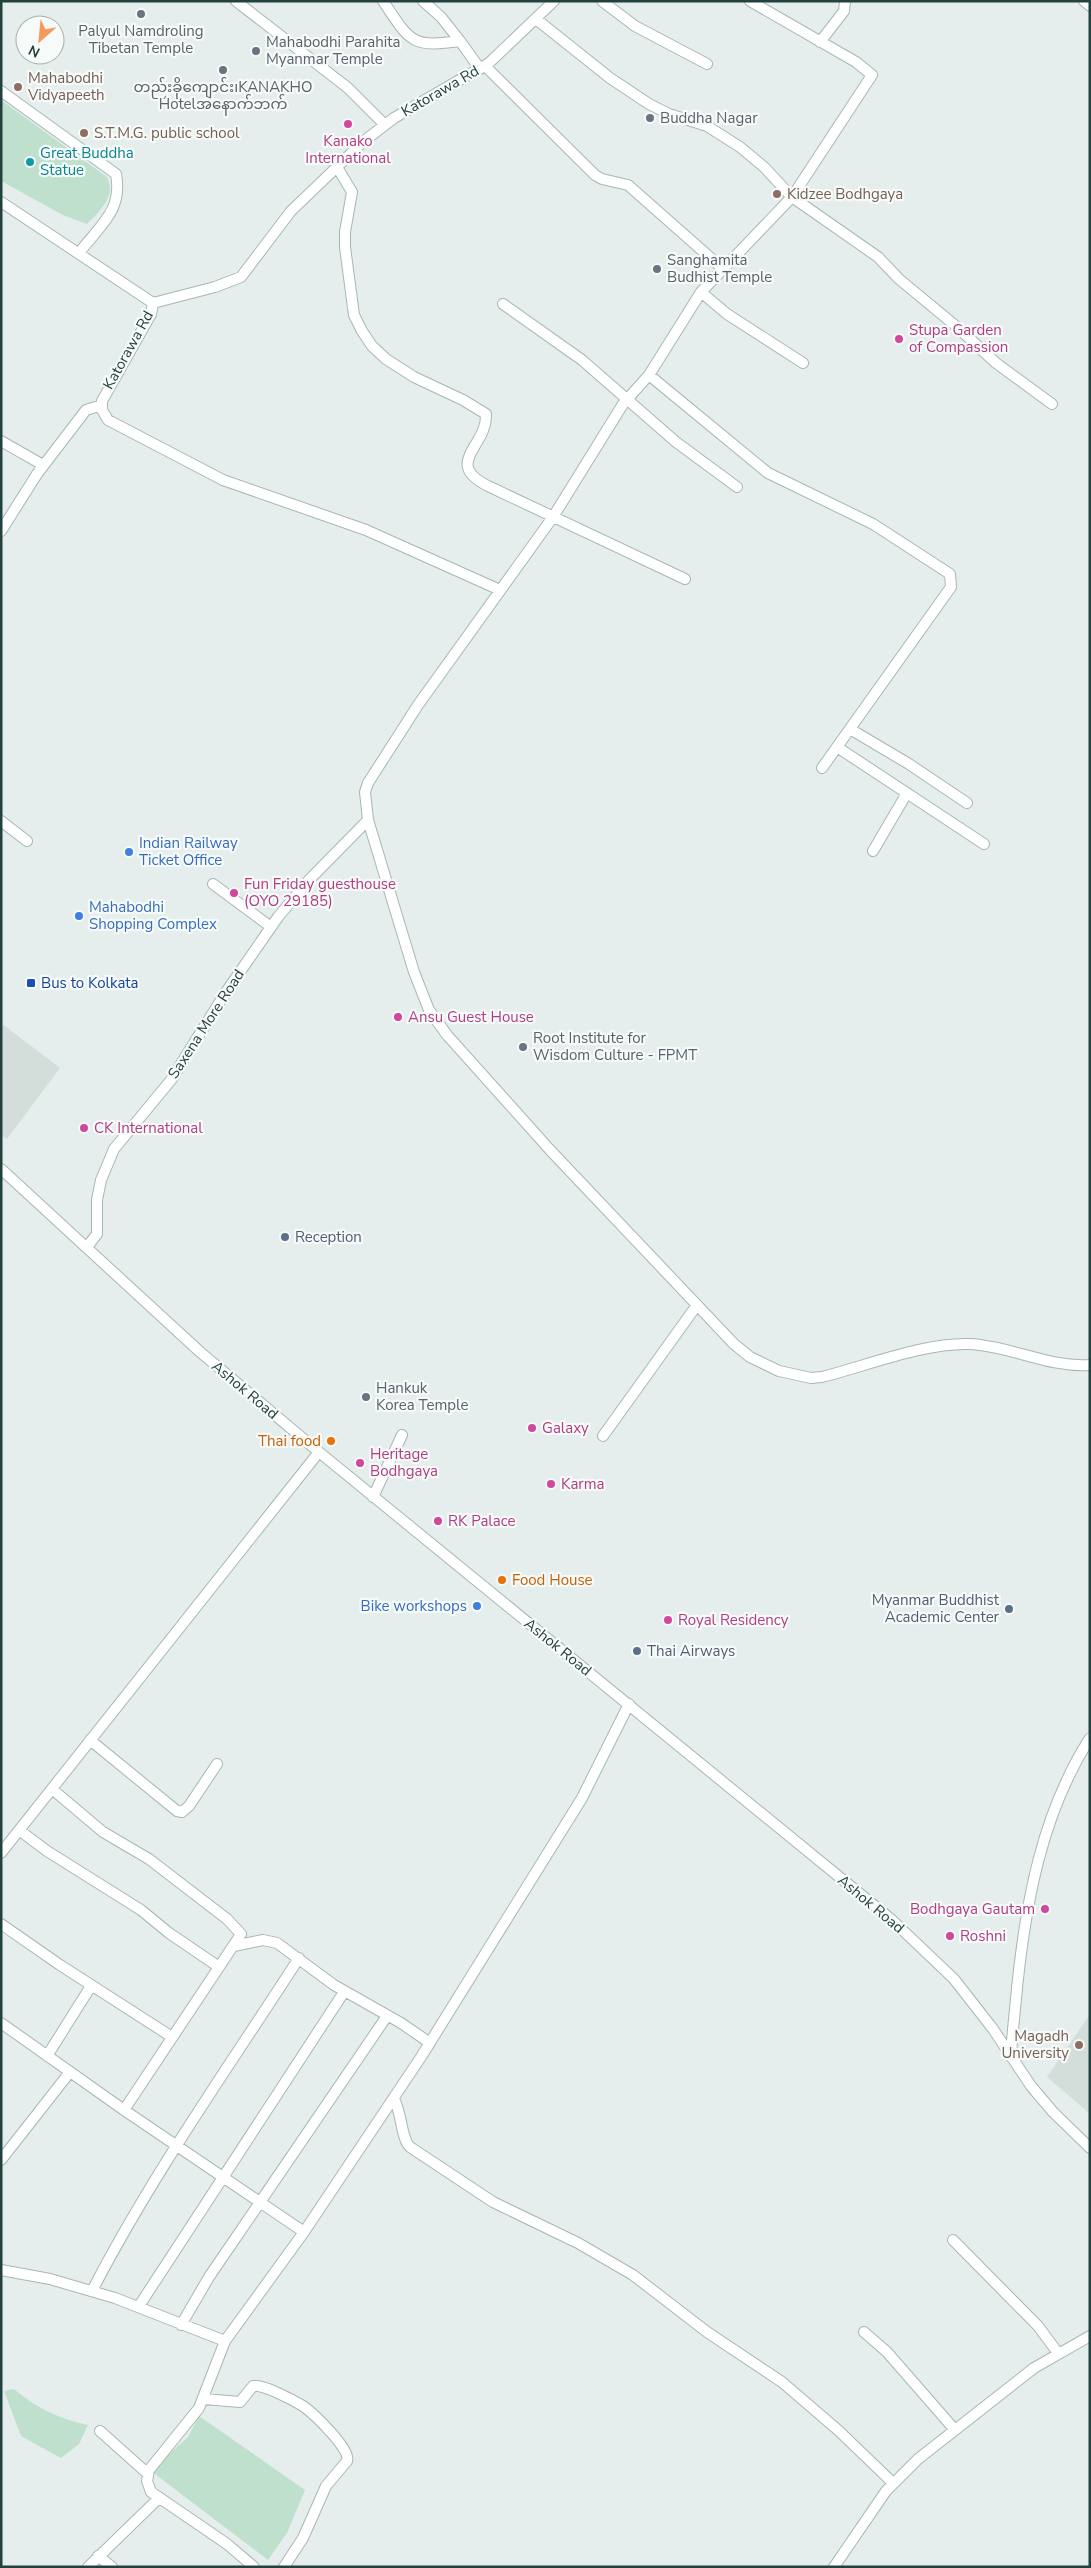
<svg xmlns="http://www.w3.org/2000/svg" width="1091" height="2568" font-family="'Nunito Sans','Noto Sans Myanmar',sans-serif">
  <rect width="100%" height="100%" fill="#e5eeec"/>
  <path fill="#d3dedb" d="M1,1023L60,1068L7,1139L1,1135Z
    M1090,2014V2114L1047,2077Z"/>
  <path fill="#bee0cc" d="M1,100L107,177C117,196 99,212 87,224L63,215L1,181Z
    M14,2389C36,2408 60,2419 88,2425L79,2444L61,2458L21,2436L4,2391Z
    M199,2416L305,2490L287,2533L268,2560L151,2471L188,2437Z"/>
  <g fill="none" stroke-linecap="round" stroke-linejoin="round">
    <defs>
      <path id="minor" d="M236,1L348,88L385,125
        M383,1C410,41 410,48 460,41L480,69
        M423,1L441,17L460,41
        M602,1L635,26L707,64
        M750,1L856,62L872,75L792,197L701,292L649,375L623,404L553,517L418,705L368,783L365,792L368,820L414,972L429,1010L447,1035L550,1150L734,1344L750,1357L779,1371L811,1378L822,1377C866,1366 926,1342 970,1344C1011,1346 1049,1368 1090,1365
        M1084,1L1090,6
        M536,19L610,78L649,104L669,114L707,126L740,147L764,167L792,197L878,257L899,279L957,327L996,363L1052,404
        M820,42L844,11L845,1
        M485,66L595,175L602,179L628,185L722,268
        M1,91L116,174C123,211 100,225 79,253
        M337,167L352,192L345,232V247L354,315L362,331L372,346L386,359L414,377L463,400L486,414C488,446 442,463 488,486L685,579
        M1,202L153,303
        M701,292L727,314L803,363
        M503,304L582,360L676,442L737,487
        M649,375L768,473L873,524L950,574L951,587L946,594L822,768
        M1,441L43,465
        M1,531L37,474L86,410L102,405
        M500,590L366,530L223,480L108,420L102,410V401L151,314L153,303L215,287L241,277L291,211L364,141L394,118L489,63L554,1
        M850,729L909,764L967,803
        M837,747L984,844
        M1,821L27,841
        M873,851L907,793
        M213,884L271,927
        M1,1169L199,1351L319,1452L892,1920L954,1979L993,2029L1031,2086L1053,2112L1090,2148
        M87,1247L97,1234V1200L101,1180L114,1149L171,1080L226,992L278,917L309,880L368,820
        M603,1436L697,1305
        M373,1497L402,1435
        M90,1740L177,1811L182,1812L189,1806L217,1764
        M52,1789L103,1832L149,1859L227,1919L241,1934L124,2110
        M19,1830L47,1851L141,1910L169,1933L219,1967
        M1,1853L319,1452
        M1,1924L60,1965L172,2037
        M234,1946L263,1940L277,1943L334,1985L401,2023L430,2043
        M1,2023L124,2110L304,2232
        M47,2056L91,1986
        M1011,2057C1012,2034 1015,2011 1017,1988C1026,1901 1042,1813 1090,1738
        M394,2099C402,2113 401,2139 410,2147L493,2202L578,2243L633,2275L707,2332L782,2382L839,2431L893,2483
        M1,2160L70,2072
        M953,2240L1038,2326L1058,2353
        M1,2270L50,2279L115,2298L225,2341
        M92,2291C152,2175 228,2068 299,1958
        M139,2306L344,1992
        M181,2325L209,2277L387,2016
        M864,2332L887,2352L955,2430
        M204,2399L240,2402L253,2386C263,2384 293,2400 303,2406C313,2413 352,2450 347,2461L326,2486L303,2538L284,2567
        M100,2431L148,2474
        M98,2556L112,2567
        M88,2567L159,2498
        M254,2567L227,2544L151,2492L147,2481L149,2470L199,2408L225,2341L304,2232L421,2057L582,1798L629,1704
        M834,2567L886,2491L918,2459L1034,2368L1090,2336"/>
    </defs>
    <use href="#minor" stroke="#a7b7b4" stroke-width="12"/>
    <use href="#minor" stroke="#fff" stroke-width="10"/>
  </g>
  <g fill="#6b7280" stroke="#f6fbf9" stroke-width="2">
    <circle cx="141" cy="14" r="5"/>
    <circle cx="256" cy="51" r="5"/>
    <circle cx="223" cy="70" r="5"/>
    <circle cx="650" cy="118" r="5"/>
    <circle cx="657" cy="269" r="5"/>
    <circle cx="523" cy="1047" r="5"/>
    <circle cx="366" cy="1397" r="5"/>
  </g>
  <g fill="#8d6e63" stroke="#f6fbf9" stroke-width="2">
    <circle cx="18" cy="87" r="5"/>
    <circle cx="84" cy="133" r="5"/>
    <circle cx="777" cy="194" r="5"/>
    <circle cx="1079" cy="2045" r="5"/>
  </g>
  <g fill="#d1479c" stroke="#f6fbf9" stroke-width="2">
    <circle cx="348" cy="124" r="5"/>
    <circle cx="899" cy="339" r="5"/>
    <circle cx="234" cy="893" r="5"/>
    <circle cx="398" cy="1017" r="5"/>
    <circle cx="84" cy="1128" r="5"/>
    <circle cx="532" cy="1428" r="5"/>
    <circle cx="360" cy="1463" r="5"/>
    <circle cx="551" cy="1484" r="5"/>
    <circle cx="438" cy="1521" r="5"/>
    <circle cx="668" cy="1620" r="5"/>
    <circle cx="1045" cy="1909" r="5"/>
    <circle cx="950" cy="1936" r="5"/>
  </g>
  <circle fill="#0f9aa8" stroke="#f6fbf9" stroke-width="2" cx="30" cy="162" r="5"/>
  <g fill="#3f7fe0" stroke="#f6fbf9" stroke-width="2">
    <circle cx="129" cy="852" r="5"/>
    <circle cx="79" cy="916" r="5"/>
    <circle cx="477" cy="1606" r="5"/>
  </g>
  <rect fill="#1a4fb4" stroke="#f6fbf9" stroke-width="2" x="26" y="978" width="10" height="10" rx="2.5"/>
  <g fill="#5c6f8a" stroke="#f6fbf9" stroke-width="2">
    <circle cx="285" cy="1237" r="5"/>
    <circle cx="1009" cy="1609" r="5"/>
    <circle cx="637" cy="1651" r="5"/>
  </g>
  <g fill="#e8710a" stroke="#f6fbf9" stroke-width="2">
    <circle cx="331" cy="1441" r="5"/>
    <circle cx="502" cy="1580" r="5"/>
  </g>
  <g text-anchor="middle" stroke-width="4.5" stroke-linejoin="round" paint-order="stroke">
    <g font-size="15" fill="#5b616d" stroke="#f6fbf9" text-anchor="start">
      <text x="141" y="36" text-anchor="middle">Palyul Namdroling<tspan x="141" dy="17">Tibetan Temple</tspan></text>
      <text x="266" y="47">Mahabodhi Parahita<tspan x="266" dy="17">Myanmar Temple</tspan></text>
      <text x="223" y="92" text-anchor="middle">တည်းခိုကျောင်း၊KANAKHO<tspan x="223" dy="17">Hotelအနောက်ဘက်</tspan></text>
      <text x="660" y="123">Buddha Nagar</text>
      <text x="667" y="265">Sanghamita<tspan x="667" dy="17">Budhist Temple</tspan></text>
      <text x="533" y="1043">Root Institute for<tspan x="533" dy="17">Wisdom Culture - FPMT</tspan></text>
      <text x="376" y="1393">Hankuk<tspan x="376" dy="17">Korea Temple</tspan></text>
    </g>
    <g font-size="15" fill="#785e54" stroke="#f6fbf9" text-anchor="start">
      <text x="28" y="83">Mahabodhi<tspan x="28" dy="17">Vidyapeeth</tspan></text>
      <text x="94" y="138">S.T.M.G. public school</text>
      <text x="787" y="199">Kidzee Bodhgaya</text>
      <text x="1069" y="2041" text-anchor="end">Magadh<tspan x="1069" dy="17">University</tspan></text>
    </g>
    <g font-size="15" fill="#23413e" stroke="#f6fbf9">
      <text transform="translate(440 91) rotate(-30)" y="5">Katorawa Rd</text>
      <text transform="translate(128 350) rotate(-61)" y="5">Katorawa Rd</text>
      <text transform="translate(206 1024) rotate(-57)" y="5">Saxena More Road</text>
      <text transform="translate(245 1390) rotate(40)" y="5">Ashok Road</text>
      <text transform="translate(558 1647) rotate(39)" y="5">Ashok Road</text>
      <text transform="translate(871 1904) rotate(40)" y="5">Ashok Road</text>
    </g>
    <g font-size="15" fill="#b23c85" stroke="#f6fbf9" text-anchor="start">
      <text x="348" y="146" text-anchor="middle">Kanako<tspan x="348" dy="17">International</tspan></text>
      <text x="909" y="335">Stupa Garden<tspan x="909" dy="17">of Compassion</tspan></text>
      <text x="244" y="889">Fun Friday guesthouse<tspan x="244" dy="17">(OYO 29185)</tspan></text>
      <text x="408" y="1022">Ansu Guest House</text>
      <text x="94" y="1133">CK International</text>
      <text x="542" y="1433">Galaxy</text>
      <text x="370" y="1459">Heritage<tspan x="370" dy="17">Bodhgaya</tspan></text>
      <text x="561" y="1489">Karma</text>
      <text x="448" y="1526">RK Palace</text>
      <text x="678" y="1625">Royal Residency</text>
      <text x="1035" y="1914" text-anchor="end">Bodhgaya Gautam</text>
      <text x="960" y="1941">Roshni</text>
    </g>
    <g font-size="15" fill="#0d838f" stroke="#f6fbf9" text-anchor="start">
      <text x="40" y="158">Great Buddha<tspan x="40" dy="17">Statue</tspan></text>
    </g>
    <g font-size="15" fill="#366cbe" stroke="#f6fbf9" text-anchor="start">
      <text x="139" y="848">Indian Railway<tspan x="139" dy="17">Ticket Office</tspan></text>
      <text x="89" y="912">Mahabodhi<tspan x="89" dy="17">Shopping Complex</tspan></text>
      <text x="467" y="1611" text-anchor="end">Bike workshops</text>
    </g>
    <g font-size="15" fill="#164399" stroke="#f6fbf9" text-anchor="start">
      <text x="41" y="988">Bus to Kolkata</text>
    </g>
    <g font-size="15" fill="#4e5e75" stroke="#f6fbf9" text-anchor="start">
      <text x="295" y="1242">Reception</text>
      <text x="999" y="1605" text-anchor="end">Myanmar Buddhist<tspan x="999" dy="17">Academic Center</tspan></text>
      <text x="647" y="1656">Thai Airways</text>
    </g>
    <g font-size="15" fill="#c56008" stroke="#f6fbf9" text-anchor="end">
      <text x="321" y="1446">Thai food</text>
      <text x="512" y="1585" text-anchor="start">Food House</text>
    </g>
  </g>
  <rect width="1091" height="2568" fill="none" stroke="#23413e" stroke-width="5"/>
  <g transform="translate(40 40) rotate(207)"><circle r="24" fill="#f6fbf9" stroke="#a2b1ae"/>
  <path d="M0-4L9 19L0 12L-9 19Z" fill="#f49a5d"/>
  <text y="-8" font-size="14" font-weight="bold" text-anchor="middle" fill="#23413e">N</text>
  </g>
</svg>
